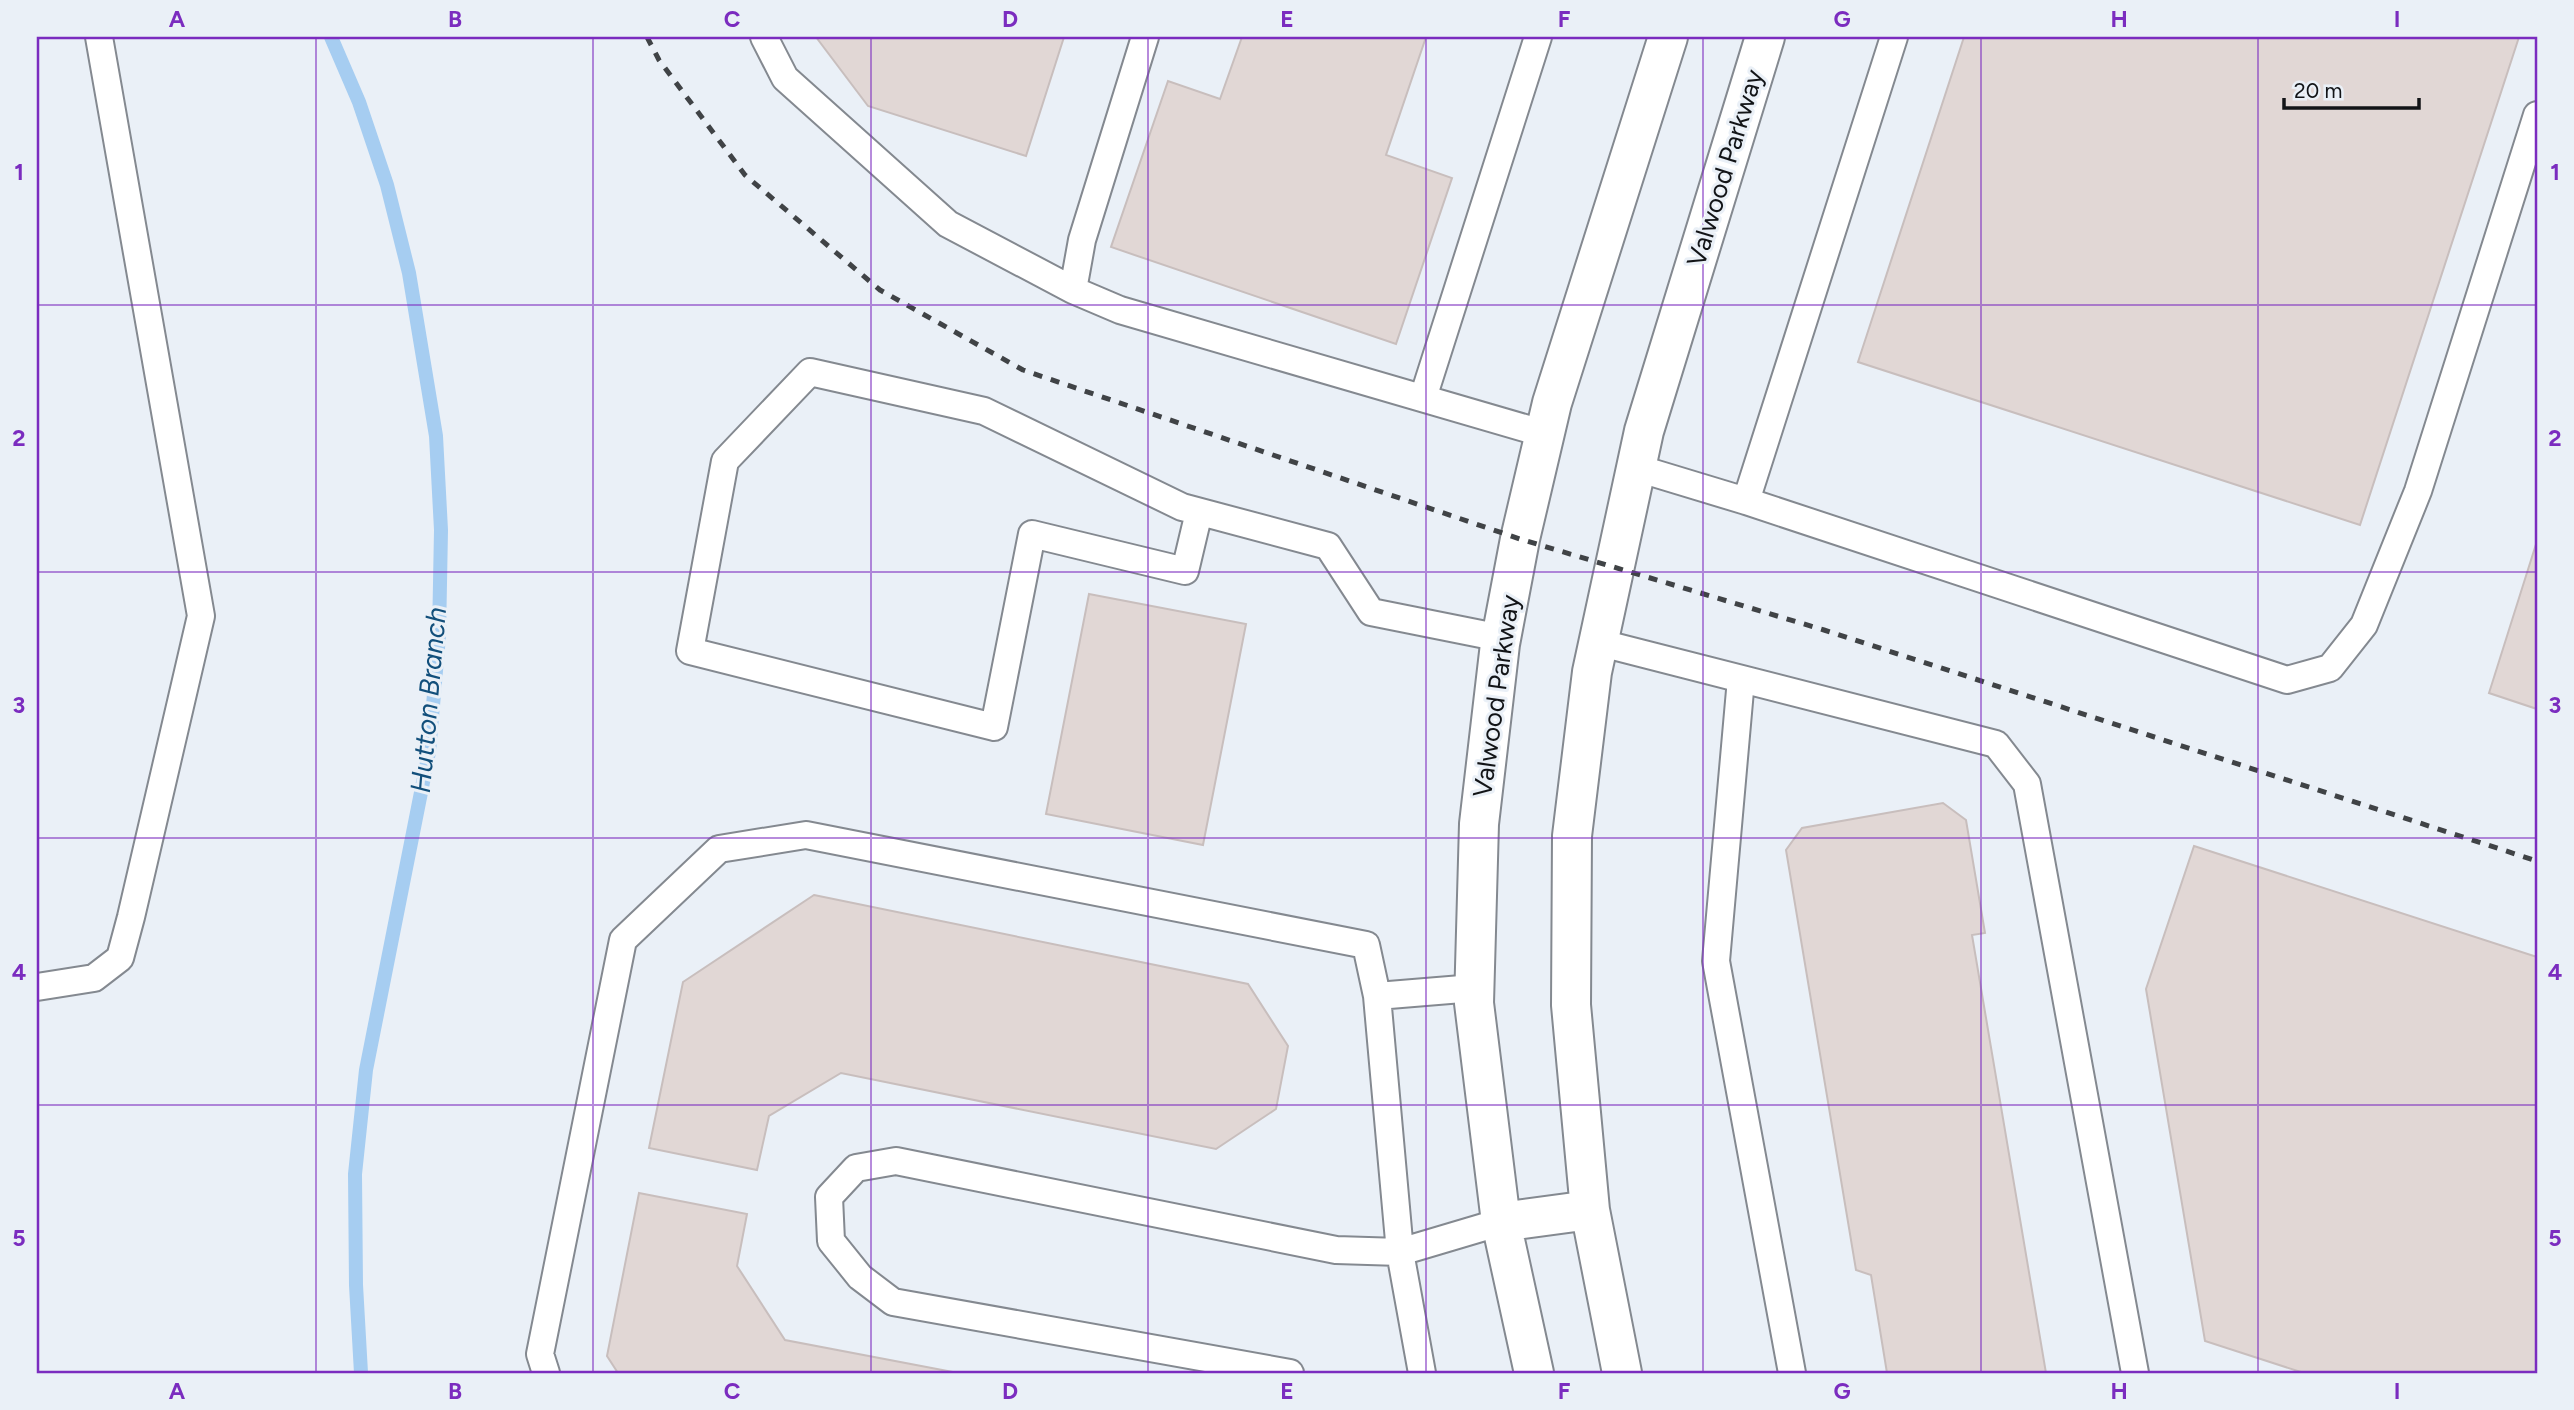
<svg xmlns="http://www.w3.org/2000/svg" width="2574" height="1410" font-family="Figtree,sans-serif">
  <rect width="100%" height="100%" fill="#eaf0f7"/>
  <g fill="none" stroke-linecap="round" stroke-linejoin="round">
    <path stroke="#a6cdf1" stroke-width="14" d="M331,37L359,102L387,185L409,273L436,436L441,530L439,636L429,752L366,1070L355,1174L356,1285L361,1373"/>
  </g>
  <path fill="#e1d7d5" stroke="#c8bebd" stroke-width="2" d="M816,37H1064L1026,156L868,106Z
    M1242,37H1426L1386,155L1452,178L1396,344L1111,247L1168,81L1220,99Z
    M1964,37H2519L2360,525L1858,362Z
    M2537,541V709L2489,693Z
    M1089,594L1246,624L1203,845L1046,814Z
    M1943,803L1966,820L1985,933L1972,935L2046,1373H1887L1871,1275L1856,1270L1786,850L1802,828Z
    M2194,846L2537,957V1373H2304L2205,1341L2146,989Z
    M814,895L1248,984L1288,1046L1276,1109L1216,1149L841,1073L769,1116L757,1170L649,1148L683,982Z
    M639,1193L747,1214L737,1266L785,1340L958,1373H618L607,1356Z"/>
  <g fill="none" stroke-linecap="round" stroke-linejoin="round">
    <defs>
      <path id="service" d="M764,37L785,78L948,224L1073,290
        M1145,37L1082,240L1073,290L1120,310L1545,434
        M1423,398L1538,37
        M1637,468L1746,501L2287,680L2330,668L2364,625L2418,491L2537,115
        M1746,501L1894,37
        M1199,512L1185,571L1032,534L994,727L690,651L725,461L810,372L984,411L1182,507L1328,546L1371,612L1501,638
        M1597,642L1996,744L2027,784L2135,1373
        M1741,679L1716,961L1792,1373
        M37,987L94,978L120,958L131,917L201,616L99,37
        M1377,996L1474,988
        M546,1373L540,1354L623,940L719,849L806,835L1366,945L1377,996L1400,1252L1422,1373
        M1290,1373L893,1302L860,1277L831,1241L829,1197L856,1168L896,1161L1336,1250L1400,1252L1501,1222"/>
      <path id="secondary" d="M1501,1222L1590,1210
        M1534,1373L1501,1222L1474,1003L1479,824L1500,644L1520,539L1552,403L1668,37
        M1622,1373L1590,1210L1571,1005L1572,836L1592,672L1644,431L1765,37"/>
    </defs>
    <use href="#service" stroke="#848990" stroke-width="30"/>
    <use href="#secondary" stroke="#848990" stroke-width="42"/>
    <use href="#service" stroke="#fff" stroke-width="26"/>
    <use href="#secondary" stroke="#fff" stroke-width="38"/>
    <path stroke="#404346" stroke-width="5" stroke-dasharray="9 9" stroke-linecap="butt" d="M647,37L659,60L745,175L880,290L1023,370L1520,539L1824,630L2537,861"/>
  </g>
  <path fill="none" stroke="#7b2cbf" stroke-width="2" stroke-opacity="0.55" d="M316,37V1373M593,37V1373M871,37V1373M1148,37V1373M1426,37V1373M1703,37V1373M1981,37V1373M2258,37V1373M37,305H2537M37,572H2537M37,838H2537M37,1105H2537"/>
  <g text-anchor="middle" stroke-width="6" stroke-linejoin="round" paint-order="stroke">
    <g font-size="26" fill="#121417" stroke="#eaf0f7">
      <text transform="translate(1725 168) rotate(-73)" y="9">Valwood Parkway</text>
      <text transform="translate(1496 696) rotate(-82)" y="9">Valwood Parkway</text>
    </g>
    <g font-size="28" font-style="italic" fill="#124f7b" stroke="#eaf0f7">
      <text transform="translate(428 700) rotate(-85)" y="10">Hutton Branch</text>
    </g>
  </g>
  <rect width="2574" height="1410" fill="none" stroke="#eaf0f7" stroke-width="77"/>
  <path d="M2284 98v10h135v-10" fill="none" stroke="#121417" stroke-width="3.5"/>
  <text x="2294" y="98" font-size="21" fill="#121417" stroke="#eaf0f7" stroke-width="5" paint-order="stroke">20 m</text>
  <rect x="38" y="38" width="2498" height="1334" fill="none" stroke="#7b2cbf" stroke-width="2.5"/>
  <g font-size="23" text-anchor="middle" font-weight="bold" fill="#7b2cbf">
    <text x="177" y="27">A</text>
    <text x="455" y="27">B</text>
    <text x="732" y="27">C</text>
    <text x="1010" y="27">D</text>
    <text x="1287" y="27">E</text>
    <text x="1564" y="27">F</text>
    <text x="1842" y="27">G</text>
    <text x="2119" y="27">H</text>
    <text x="2397" y="27">I</text>
    <text x="19" y="180">1</text>
    <text x="2555" y="180">1</text>
    <text x="19" y="446">2</text>
    <text x="2555" y="446">2</text>
    <text x="19" y="713">3</text>
    <text x="2555" y="713">3</text>
    <text x="19" y="980">4</text>
    <text x="2555" y="980">4</text>
    <text x="19" y="1246">5</text>
    <text x="2555" y="1246">5</text>
    <text x="177" y="1399">A</text>
    <text x="455" y="1399">B</text>
    <text x="732" y="1399">C</text>
    <text x="1010" y="1399">D</text>
    <text x="1287" y="1399">E</text>
    <text x="1564" y="1399">F</text>
    <text x="1842" y="1399">G</text>
    <text x="2119" y="1399">H</text>
    <text x="2397" y="1399">I</text>
  </g>
</svg>
